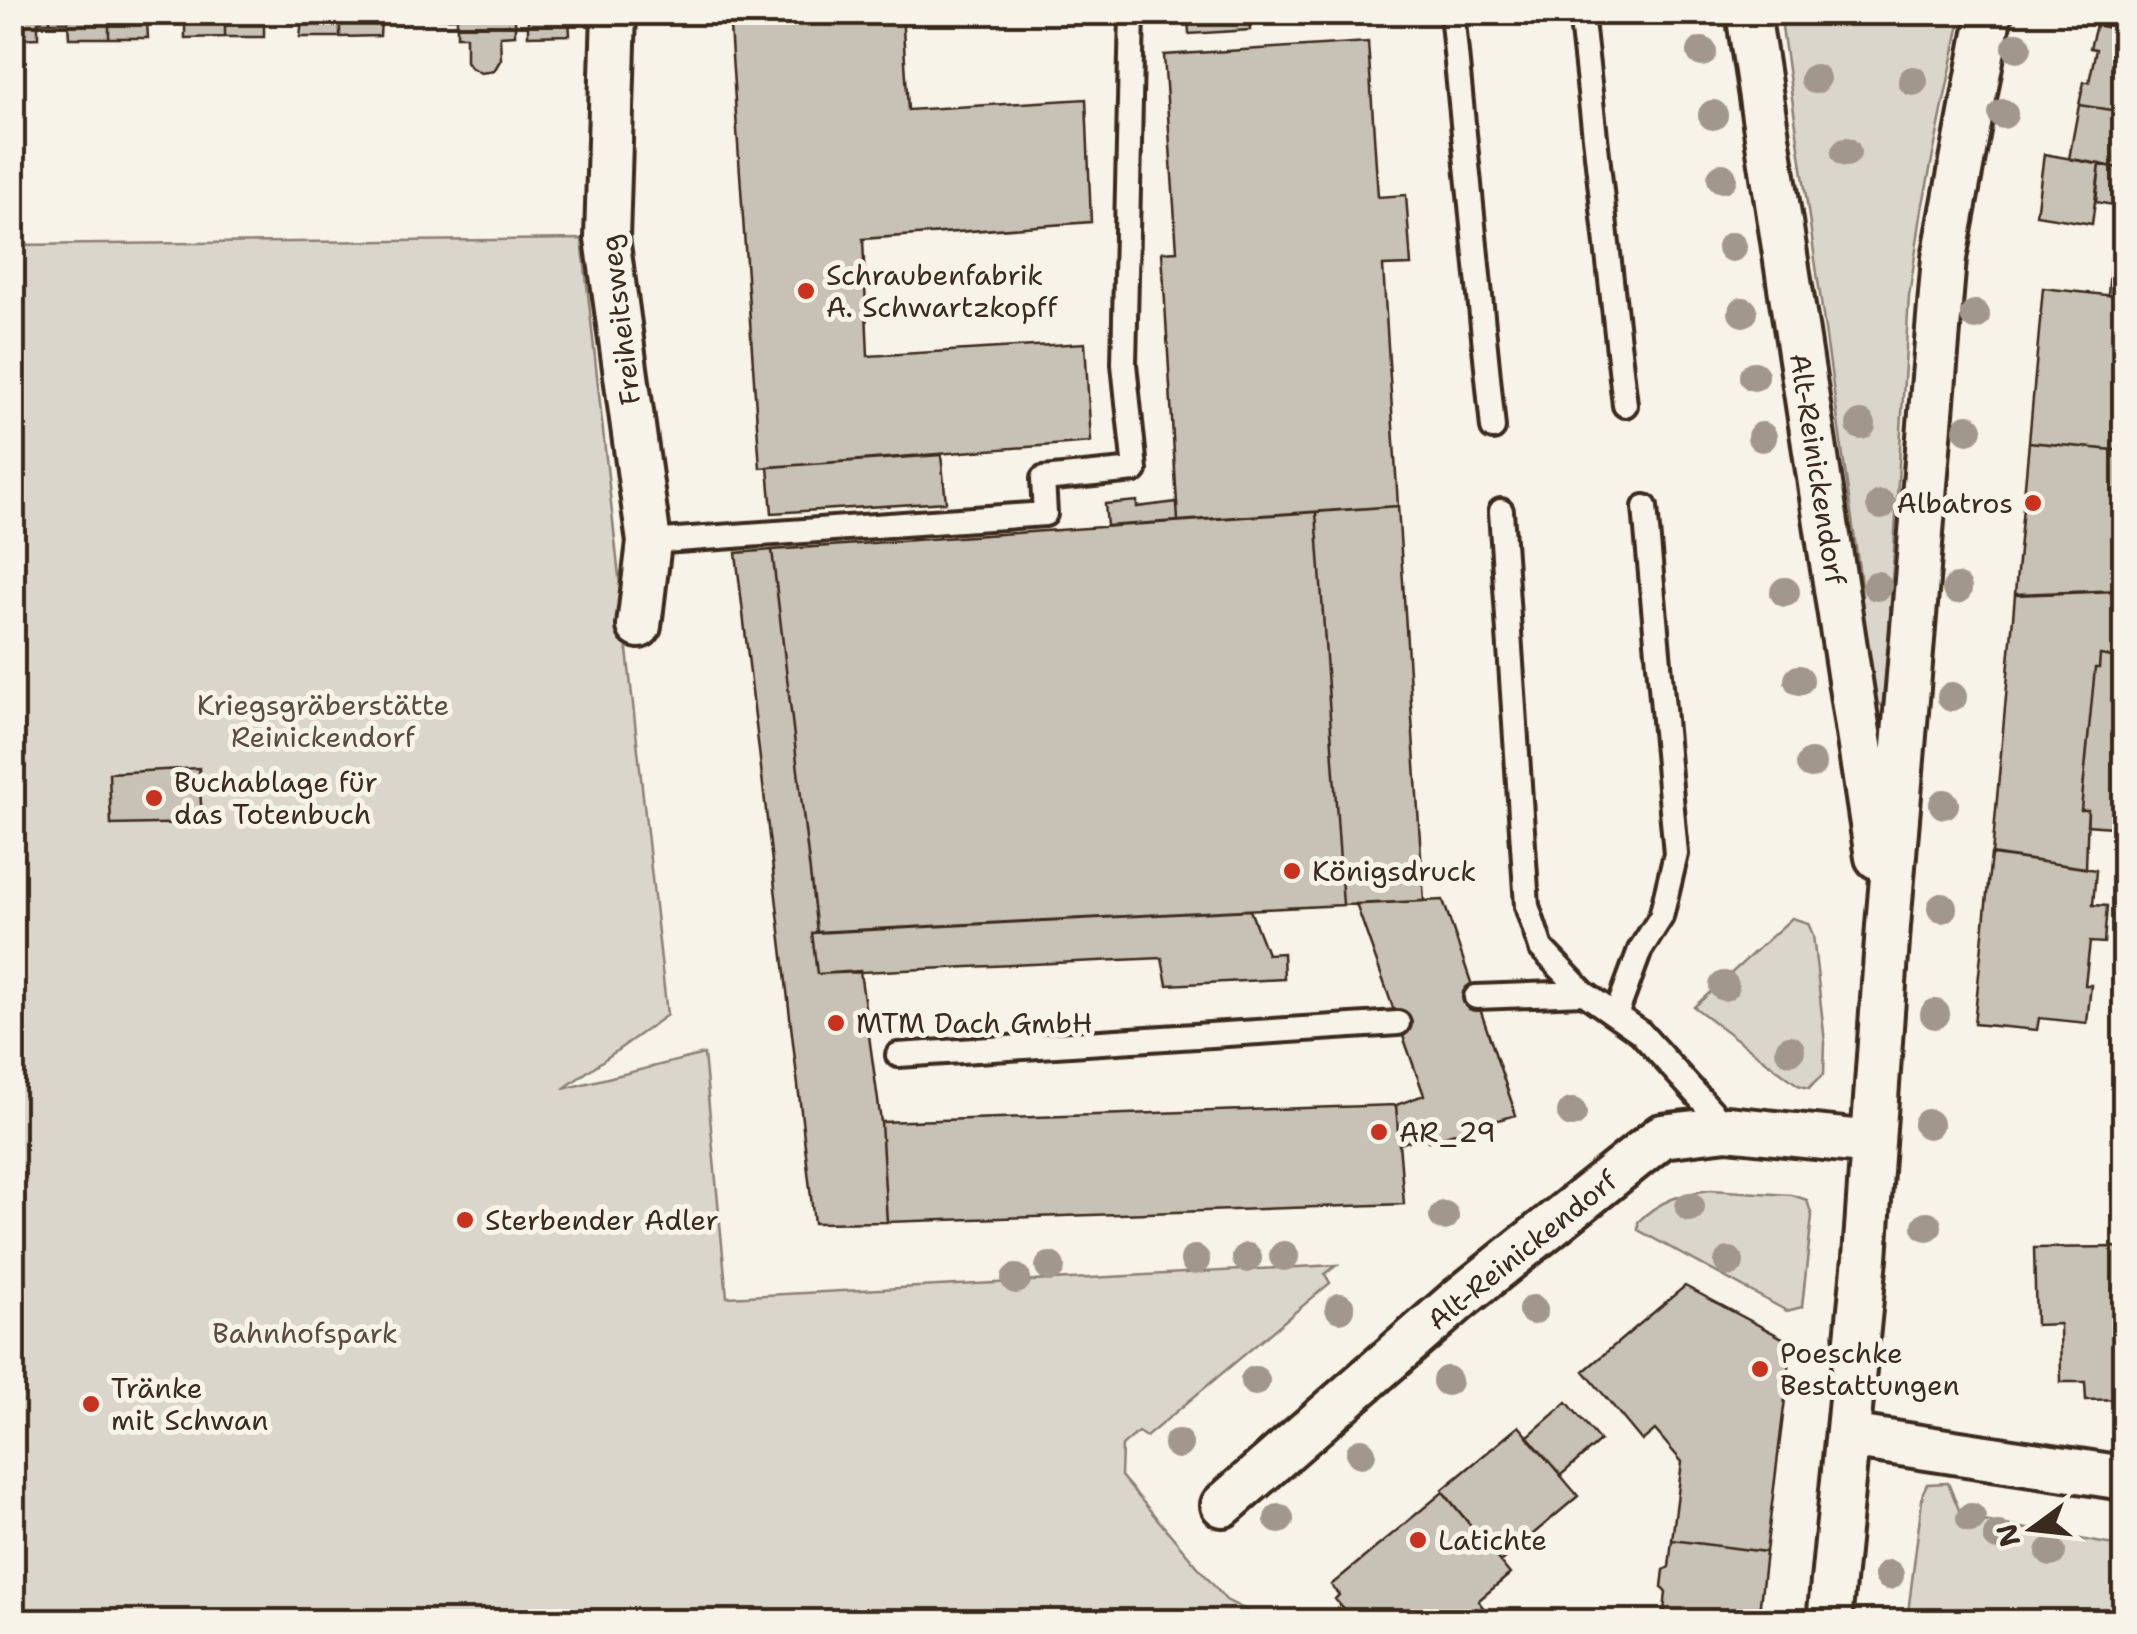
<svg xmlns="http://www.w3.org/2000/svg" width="2137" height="1634" font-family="'Shantell Sans',sans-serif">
  <rect width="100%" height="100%" fill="#f7f3e8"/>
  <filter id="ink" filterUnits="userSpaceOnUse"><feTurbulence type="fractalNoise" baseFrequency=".01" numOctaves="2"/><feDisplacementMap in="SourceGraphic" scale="20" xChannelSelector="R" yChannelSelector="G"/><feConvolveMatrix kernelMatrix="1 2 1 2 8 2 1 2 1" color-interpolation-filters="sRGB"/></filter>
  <g filter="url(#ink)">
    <path fill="#dbd6cb" stroke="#8b8074" stroke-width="2.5" d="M1780,13H1962L1922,209L1909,296L1885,701L1881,705L1872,704L1869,692L1860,576Z
      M582,239L667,1015L563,1089L704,1054L727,1297L1337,1265L1325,1274L1330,1283L1146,1437L1138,1432L1122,1446L1121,1476L1226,1600L1268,1621H13L12,245Z
      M1792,918L1808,923L1813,935L1825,1042L1824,1074L1809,1088L1798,1085L1694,1007Z
      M1711,1190L1792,1195L1807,1200L1812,1216L1802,1307L1787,1311L1638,1230V1222C1658,1201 1683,1193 1711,1190Z
      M1948,1483L1962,1517L2124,1547V1621H1907L1923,1492L1927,1484Z"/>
    <path fill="#c8c1b6" stroke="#3b2a1e" stroke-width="2.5" d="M12,12H50V22H38V38L12,39Z
      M50,12H109V38H69L68,22H50Z
      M109,12H166V21H147L148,38H109Z
      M166,12H225V37L185,38V21H166Z
      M225,12H282L283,20H264V37H225Z
      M282,12H340V37H300L302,20H283Z
      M340,12H399V19H381L380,36L340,37Z
      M399,12H457V18L399,19Z
      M457,12H515V35L500,36L501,59L494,71L481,73L470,67L466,61V36H457Z
      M515,12H572V18L569,17L570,35L528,36V18H515Z
      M729,12H902L908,110L1086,99L1091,222L863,239L868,356L1085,343L1091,442L760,468Z
      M1188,12H1249L1250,30L1189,34Z
      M2098,12H2124V31L2096,25Z
      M2096,25L2124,31V112L2079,105L2084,82H2089L2096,49L2090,48Z
      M1368,42L1378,197L1406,195L1411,265L1383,266L1398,506L1178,521L1162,252L1177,251L1164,55Z
      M2079,105L2124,112V169L2069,159Z
      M2044,154L2100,164L2092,224L2036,215Z
      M2100,164L2124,169V207L2096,202Z
      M2111,257L2124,259V297L2108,295Z
      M2043,288L2124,297V451L2029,442Z
      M2029,442L2124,451V590L2015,594Z
      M941,455L946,502L772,513L768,467Z
      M1137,501V507L1177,502L1178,521L1107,526L1105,504Z
      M1398,506L1424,901L1343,905L1316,512Z
      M1316,512L1343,905L817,932L772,550Z
      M772,550L817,932L812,933L817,974L860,971L881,1122L887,1222L814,1223L736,553Z
      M2118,591L2112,657L2100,655L2099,668H2095L2081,810H2088L2086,868L1992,855L2015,595Z
      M2113,651L2124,652V828L2087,825L2088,810H2081L2095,668H2099L2100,655L2112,657Z
      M199,768L202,823L111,825L109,773Z
      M1991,854L2096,870L2093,905L2107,906L2104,943L2090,942L2085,985H2091L2087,1023L2039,1018L2037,1030L1974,1024Z
      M1443,900L1516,1115L1428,1141L1426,1136L1399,1144L1396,1105L1424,1095L1356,904Z
      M1250,910L1267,954L1283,953L1284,979L1167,985L1162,958L817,974L812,933Z
      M1396,1105L1404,1204L887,1222L881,1122Z
      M2119,1247L2124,1252V1399L2086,1400L2085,1382H2061L2060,1324L2036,1325L2034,1248Z
      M1685,1286L1792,1343L1766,1552L1672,1540L1682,1462L1655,1430L1642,1441L1584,1371Z
      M1567,1402L1600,1441L1561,1475L1527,1437Z
      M1519,1426L1578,1496L1500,1562L1442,1490Z
      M1443,1492L1510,1574L1478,1601L1495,1622H1463L1459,1616L1452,1622H1377L1373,1616L1367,1622H1360L1354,1615L1351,1618L1335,1599L1339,1595L1331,1585Z
      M1672,1540L1766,1552L1758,1622H1663L1666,1592L1662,1587L1664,1570L1669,1567Z"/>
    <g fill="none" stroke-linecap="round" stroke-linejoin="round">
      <defs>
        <path id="service" d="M1452,12L1493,428
          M1581,12L1625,405
          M1501,511L1527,906L1541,948L1584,993
          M649,542L1045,514L1043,479L1135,470L1124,364L1132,12
          M1476,997L1584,993L1640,1032L1727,1128
          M1616,1015L1640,950L1661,917L1676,854L1645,507
          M898,1055L1398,1023"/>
        <path id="minor" d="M614,12L607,238L649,542L639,626
          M1748,12L1877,857
          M1848,1436L2124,1478
          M1223,1505L1458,1300L1662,1136L1727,1128L1873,1143
          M1829,1622L1865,1258L1888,926L1944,258L1990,12"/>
      </defs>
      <use href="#service" stroke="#3b2a1e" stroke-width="30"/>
      <use href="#minor" stroke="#3b2a1e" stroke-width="50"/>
      <use href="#service" stroke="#f7f3e8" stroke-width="22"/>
      <use href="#minor" stroke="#f7f3e8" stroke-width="42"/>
    </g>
    <g fill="#a1978c">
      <circle cx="2017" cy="47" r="15"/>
      <circle cx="1702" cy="52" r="15"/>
      <circle cx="1815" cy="79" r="15"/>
      <circle cx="1913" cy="81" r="15"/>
      <circle cx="2003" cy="114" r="15"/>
      <circle cx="1713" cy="115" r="15"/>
      <circle cx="1846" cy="152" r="15"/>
      <circle cx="1722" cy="178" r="15"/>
      <circle cx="1732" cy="247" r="15"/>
      <circle cx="1743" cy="312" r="15"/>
      <circle cx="1975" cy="315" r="15"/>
      <circle cx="1754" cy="376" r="15"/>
      <circle cx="1861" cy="425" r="15"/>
      <circle cx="1968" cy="429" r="15"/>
      <circle cx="1762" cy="437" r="15"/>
      <circle cx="1881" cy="505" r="15"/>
      <circle cx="1877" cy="586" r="15"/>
      <circle cx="1957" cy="589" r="15"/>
      <circle cx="1785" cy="592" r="15"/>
      <circle cx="1799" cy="680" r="15"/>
      <circle cx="1952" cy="697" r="15"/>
      <circle cx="1811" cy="764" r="15"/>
      <circle cx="1944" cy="804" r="15"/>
      <circle cx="1942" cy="908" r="15"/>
      <circle cx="1724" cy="986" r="15"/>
      <circle cx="1935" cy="1014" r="15"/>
      <circle cx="1790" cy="1050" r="15"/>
      <circle cx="1572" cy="1113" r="15"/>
      <circle cx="1928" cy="1124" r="15"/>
      <circle cx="1690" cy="1207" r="15"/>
      <circle cx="1444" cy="1216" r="15"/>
      <circle cx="1927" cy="1226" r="15"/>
      <circle cx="1284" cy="1256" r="15"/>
      <circle cx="1247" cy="1258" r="15"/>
      <circle cx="1195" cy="1260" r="15"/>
      <circle cx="1729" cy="1262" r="15"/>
      <circle cx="1050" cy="1267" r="15"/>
      <circle cx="1016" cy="1279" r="15"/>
      <circle cx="1340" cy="1308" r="15"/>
      <circle cx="1533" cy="1310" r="15"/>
      <circle cx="1255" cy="1381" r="15"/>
      <circle cx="1447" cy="1381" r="15"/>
      <circle cx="1178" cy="1444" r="15"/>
      <circle cx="1361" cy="1453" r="15"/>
      <circle cx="1971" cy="1518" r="15"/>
      <circle cx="1279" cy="1519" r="15"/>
      <circle cx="1998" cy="1536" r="15"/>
      <circle cx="2051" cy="1552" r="15"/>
      <circle cx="1889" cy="1575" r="15"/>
    </g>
  </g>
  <g fill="#c8321e" stroke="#f7f3e8" stroke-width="4">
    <circle cx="806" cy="291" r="10"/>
    <circle cx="2033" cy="503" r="10"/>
    <circle cx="154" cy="798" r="10"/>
    <circle cx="1292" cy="871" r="10"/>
    <circle cx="836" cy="1023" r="10"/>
    <circle cx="1379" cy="1132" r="10"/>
    <circle cx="465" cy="1220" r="10"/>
    <circle cx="1760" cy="1369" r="10"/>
    <circle cx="91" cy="1404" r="10"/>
    <circle cx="1418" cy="1540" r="10"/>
  </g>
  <g text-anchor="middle" stroke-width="10" stroke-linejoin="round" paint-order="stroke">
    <g font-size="28" fill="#3b2a1e" stroke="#f7f3e8" text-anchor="start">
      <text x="826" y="285">Schraubenfabrik<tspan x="826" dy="32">A. Schwartzkopff</tspan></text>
      <text x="2013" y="513" text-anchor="end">Albatros</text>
      <text x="174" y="792">Buchablage für<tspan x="174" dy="32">das Totenbuch</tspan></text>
      <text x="1312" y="881">Königsdruck</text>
      <text x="856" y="1033">MTM Dach GmbH</text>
      <text x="1399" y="1142">AR_29</text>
      <text x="485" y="1230">Sterbender Adler</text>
      <text x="1780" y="1363">Poeschke<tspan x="1780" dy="32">Bestattungen</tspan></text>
      <text x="111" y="1398">Tränke<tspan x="111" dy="32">mit Schwan</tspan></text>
      <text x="1438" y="1550">Latichte</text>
    </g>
    <g font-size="28" fill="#3b2a1e" stroke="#f7f3e8">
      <text transform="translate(620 320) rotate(-97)" y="10">Freiheitsweg</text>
      <text transform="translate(1818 469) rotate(81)" y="10">Alt-Reinickendorf</text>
      <text transform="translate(1522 1250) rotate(-39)" y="10">Alt-Reinickendorf</text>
    </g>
    <g font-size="28" fill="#5b4c41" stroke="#f7f3e8">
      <text x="323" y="715">Kriegsgräberstätte<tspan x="323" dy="32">Reinickendorf</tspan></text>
      <text x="305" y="1343">Bahnhofspark</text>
    </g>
  </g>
  <rect width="2137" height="1634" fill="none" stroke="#f7f3e8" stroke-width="50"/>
  <rect x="25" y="25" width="2087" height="1584" fill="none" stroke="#3b2a1e" stroke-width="4" filter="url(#ink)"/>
  <g transform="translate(2032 1529) rotate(255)" stroke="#f7f3e8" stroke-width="8" paint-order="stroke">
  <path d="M0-8L18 38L0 25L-18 38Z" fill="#3b2a1e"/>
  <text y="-15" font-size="28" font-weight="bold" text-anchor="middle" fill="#3b2a1e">N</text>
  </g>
</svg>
